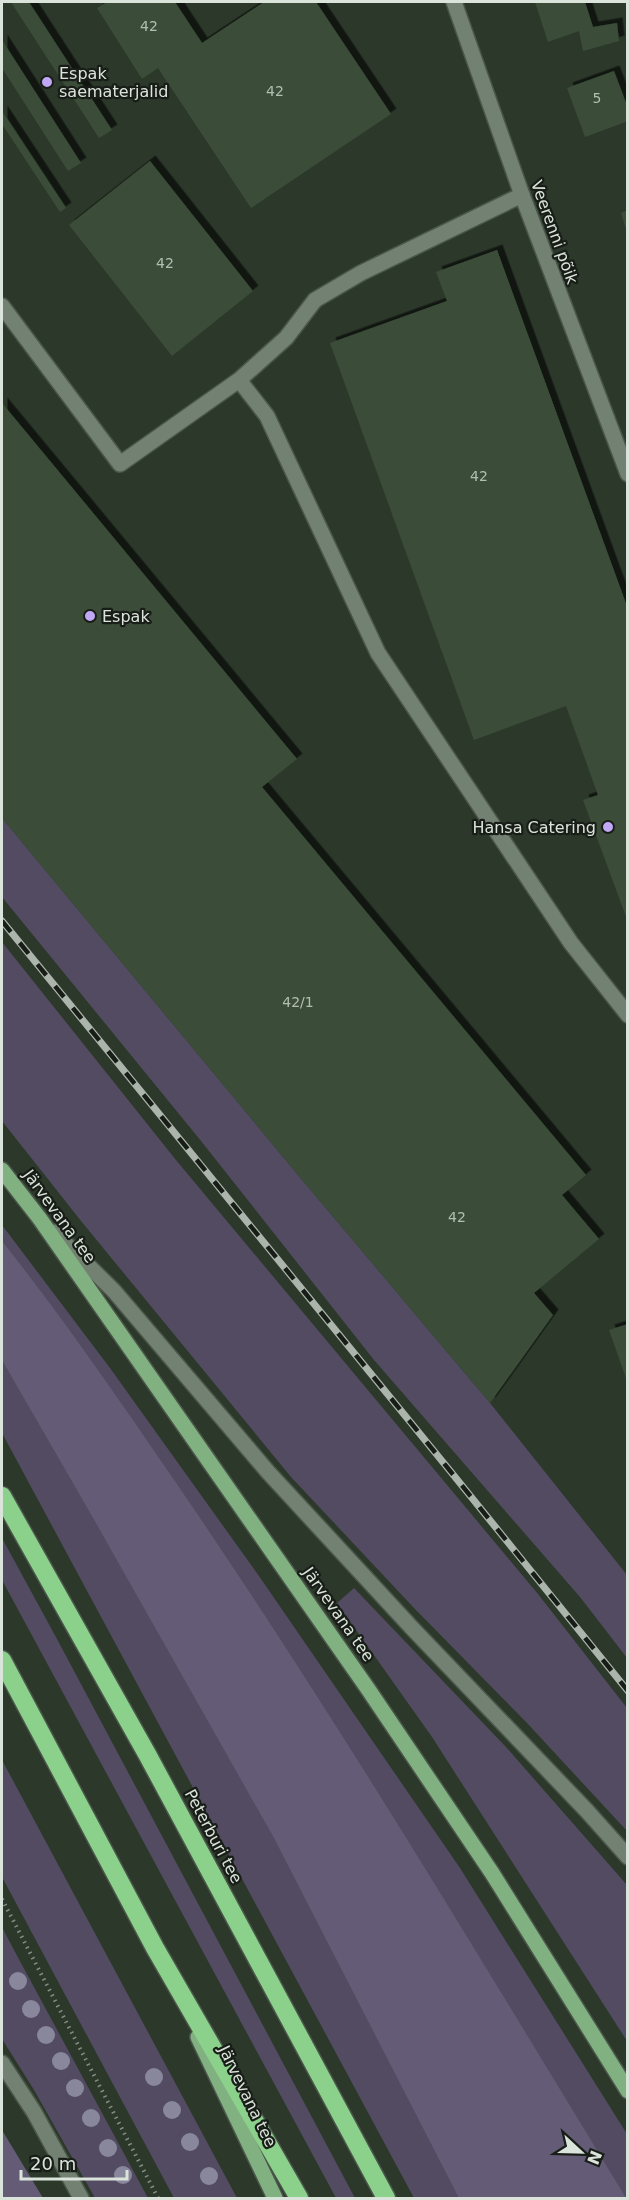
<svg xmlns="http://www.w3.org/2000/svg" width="629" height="2200" font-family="'DejaVu Sans',sans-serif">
  <defs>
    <filter id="shadow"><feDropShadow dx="5.5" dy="-5.5" stdDeviation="0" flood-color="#0009"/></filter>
  </defs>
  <rect width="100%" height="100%" fill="#2b382a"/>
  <path fill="#524b61" d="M2,818L298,1175L490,1403L627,1575V1658L580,1597L374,1360L201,1141L2,897Z
    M2,942L176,1160L538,1594L627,1708V1831L527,1723L414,1608L291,1477L81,1221L2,1121Z
    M2,1225L110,1368L259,1576L460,1868L627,2134V2198H414L2,1433Z
    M2,1538L57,1639L355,2198H336L2,1580Z
    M354,1588L506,1747L627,1885V2041L432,1737L337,1603Z
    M2,1760L237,2198H174L2,1877Z
    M2,1927L14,1950L148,2198H95L34,2090L2,2039Z"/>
  <path fill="#645c76" d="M2,1241C71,1328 133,1420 196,1512C347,1735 486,1968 626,2198H459L274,1838L92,1516L2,1360Z
    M2,2130L43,2198H2Z"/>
  <path fill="#3a4e39" filter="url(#shadow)" d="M11,2H29L112,130L99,138Z
    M107,2H175L202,43L264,2H316L391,114L251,208L158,68L142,79L97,8Z
    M535,2H585L593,27L617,23L619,41L583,51L579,31L548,42Z
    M2,40L81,163L68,171L2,68Z
    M614,71L628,108V121L585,137L567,88Z
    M2,111L66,208L60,212L2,124Z
    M150,161L253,291L172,356L69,225Z
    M628,210V232H627L621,213Z
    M497,250L628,609V922L583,800L598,795L566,706L474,740L330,343L447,301L436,272Z
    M2,403L297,759L262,787L586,1175L562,1195L599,1239L534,1293L553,1315L490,1403L298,1175L2,818Z
    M628,1324V1381H627L609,1330Z"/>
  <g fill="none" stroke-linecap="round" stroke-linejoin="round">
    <defs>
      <path id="lane" d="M522,195L361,273L315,300L286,338L239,380L267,416L378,653L571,943L628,1015
        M2,306L120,464L239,380"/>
      <path id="street" d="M454,2L522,195L628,474
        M2,2063L34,2112L81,2198"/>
      <path id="secondary" d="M54,1232L114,1291L268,1472L412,1628L587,1811L628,1857"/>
      <path id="primary" d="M2,1170L40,1219L368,1689L492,1873L628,2091
        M198,2037L275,2198"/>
      <path id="highway" d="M2,1496L147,1754L386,2198
        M2,1660L155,1948L299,2198"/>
    </defs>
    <use href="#lane" stroke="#4b564b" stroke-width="18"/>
    <use href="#street" stroke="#4b564b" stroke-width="18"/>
    <use href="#secondary" stroke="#4b564b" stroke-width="18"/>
    <use href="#primary" stroke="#4b564b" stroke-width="18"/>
    <use href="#highway" stroke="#4b564b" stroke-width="21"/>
    <path stroke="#848f83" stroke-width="4" stroke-dasharray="1.5 4.5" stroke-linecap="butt" d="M2,1899L158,2198"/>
    <use href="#lane" stroke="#728171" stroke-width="15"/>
    <use href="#street" stroke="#728171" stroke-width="15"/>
    <use href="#secondary" stroke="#728171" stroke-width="15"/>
    <use href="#primary" stroke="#82b181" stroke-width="15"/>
    <use href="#highway" stroke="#8cd18b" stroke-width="18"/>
    <defs>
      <path id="rail" d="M2,921L451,1472L628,1691"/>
    </defs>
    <use href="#rail" stroke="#abb5ab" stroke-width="7"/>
    <use href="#rail" stroke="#181e17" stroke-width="4.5" stroke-dasharray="14" stroke-linecap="butt"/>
  </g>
  <g fill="#89879c">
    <circle cx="18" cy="1981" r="9"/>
    <circle cx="31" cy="2009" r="9"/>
    <circle cx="46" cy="2035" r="9"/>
    <circle cx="61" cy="2061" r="9"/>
    <circle cx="154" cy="2077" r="9"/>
    <circle cx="75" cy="2088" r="9"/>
    <circle cx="172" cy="2110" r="9"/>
    <circle cx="91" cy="2118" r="9"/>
    <circle cx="190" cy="2142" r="9"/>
    <circle cx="108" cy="2148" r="9"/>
    <circle cx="123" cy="2175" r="9"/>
    <circle cx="209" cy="2176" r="9"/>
  </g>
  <g fill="#c0a8f4" stroke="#181e17" stroke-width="2">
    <circle cx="47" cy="82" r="6"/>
    <circle cx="90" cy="616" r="6"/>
    <circle cx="608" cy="827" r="6"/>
  </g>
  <g text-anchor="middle" stroke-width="4.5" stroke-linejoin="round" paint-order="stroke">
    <g font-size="14" fill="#b3beb2">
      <text x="149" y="31">42</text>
      <text x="275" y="96">42</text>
      <text x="597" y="103">5</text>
      <text x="165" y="268">42</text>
      <text x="479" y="481">42</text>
      <text x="298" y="1007">42/1</text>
      <text x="457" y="1222">42</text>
    </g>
    <g font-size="16" fill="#dbe4db" stroke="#181e17" text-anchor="start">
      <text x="59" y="79">Espak<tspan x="59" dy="18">saematerjalid</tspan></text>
      <text x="102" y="622">Espak</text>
      <text x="596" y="833" text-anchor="end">Hansa Catering</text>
    </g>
    <g font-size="16" fill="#dbe4db" stroke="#181e17">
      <text transform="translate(555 232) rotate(70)" y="6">Veerenni põik</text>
      <text transform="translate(60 1216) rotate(54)" y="6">Järvevana tee</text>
      <text transform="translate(339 1614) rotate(55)" y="6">Järvevana tee</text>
      <text transform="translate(214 1836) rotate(62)" y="6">Peterburi tee</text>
      <text transform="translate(248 2096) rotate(64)" y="6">Järvevana tee</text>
    </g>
  </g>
  <rect width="629" height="2200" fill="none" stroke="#dbe4db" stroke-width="6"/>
  <g transform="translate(581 2152) rotate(112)" stroke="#181e17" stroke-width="4.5" paint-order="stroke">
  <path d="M0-4.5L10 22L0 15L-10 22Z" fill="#dbe4db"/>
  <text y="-9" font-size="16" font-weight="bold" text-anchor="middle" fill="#dbe4db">N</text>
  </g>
  <path d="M21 2170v9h106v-9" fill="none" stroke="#dbe4db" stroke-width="3"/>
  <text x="30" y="2170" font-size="18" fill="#dbe4db" stroke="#181e17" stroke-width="4.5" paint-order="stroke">20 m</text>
</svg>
